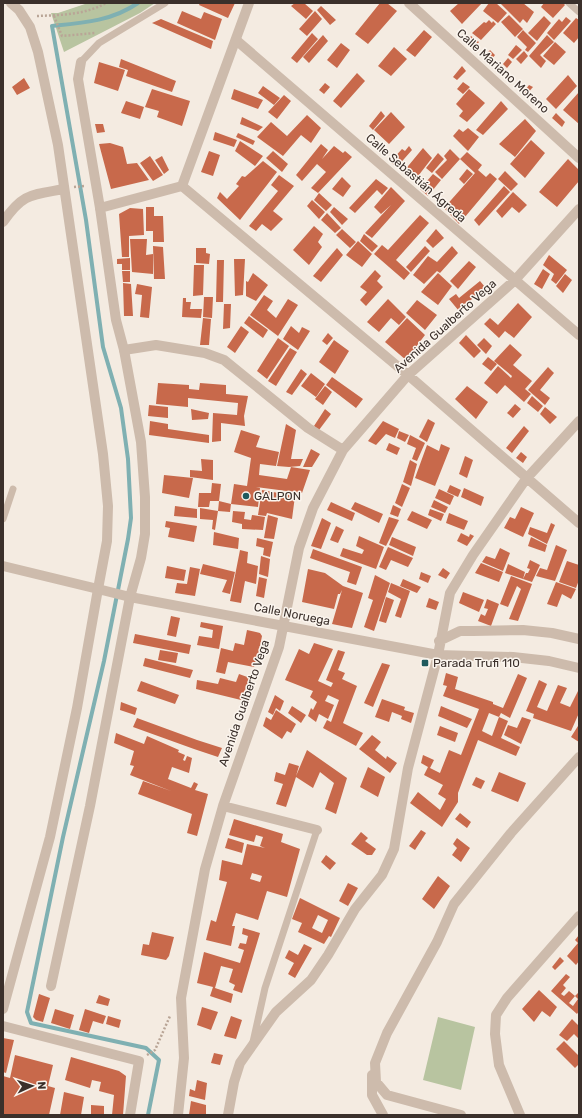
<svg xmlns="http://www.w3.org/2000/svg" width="582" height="1118" font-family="Rubik,sans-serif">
  <rect width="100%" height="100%" fill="#f4ebe1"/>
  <path fill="#b8c4a0" d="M88,3H155L140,13L64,52L51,13H58Z
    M438,1017L475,1027L461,1090L423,1080Z"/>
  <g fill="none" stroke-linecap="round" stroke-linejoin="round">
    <path stroke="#7fb0b2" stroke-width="4" d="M138,3C112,21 83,23 52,26L86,220L103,347L121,408L128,459L131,518L128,539L104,661L63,837L27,1012L31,1023L146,1048L159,1060L148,1115"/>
  </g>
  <path fill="#c8694b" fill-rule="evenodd" d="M200,3H235L228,18L199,5Z
    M295,3H304L313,11L306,19L291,6Z
    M380,3H387L397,11L368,44L355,34Z
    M459,3H482L462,24L450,11Z
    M489,3H496L507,13L498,23L483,11Z
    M500,3H523L534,12L527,23L523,19L520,23Z
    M544,3H563L565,5L553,18L541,7Z
    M321,6L336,20L330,25L317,10Z
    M182,11L201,19L204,12L222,19L215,40L177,23Z
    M315,11L322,19L307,36L299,29Z
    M509,15L523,29L515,37L501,22Z
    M544,16L551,23L537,41L528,33Z
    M566,17L571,21L554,40L547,33L559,19L562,22Z
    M576,18L579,20V37L574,43L563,33Z
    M161,19L213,41L211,49L152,23Z
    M489,20L492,23L493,21L496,24L481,40L472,33L484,22L486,23Z
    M424,30L432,37L415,57L406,50Z
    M523,30L536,43L528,52L525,50L527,47L517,37Z
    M312,33L318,39L297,63L291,58Z
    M323,35L328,41L309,63L303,57Z
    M547,35L554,42L540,55L546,61L541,68L529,56Z
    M471,36L479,42L474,48L467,40Z
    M555,42L566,52L554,65L543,56Z
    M341,43L350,50L337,68L327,60Z
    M516,45L522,50L513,59L508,55Z
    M394,47L407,59L391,76L378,66Z
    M490,50L495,55L490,62L484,57Z
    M524,51L528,56L521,64L516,59Z
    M508,58L512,62L507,68L503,64Z
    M121,59L176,81L172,92L126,76L128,70L119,67Z
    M99,62L125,70L118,91L94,83Z
    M462,66L466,71L457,80L453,77Z
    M357,73L365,81L341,108L333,101Z
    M568,75L577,86L556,109L546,99Z
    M24,78L30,88L17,95L12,87Z
    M463,82L470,87L463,94L457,89Z
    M325,83L330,87L324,94L319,90Z
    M529,85L533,87L526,95L523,93Z
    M263,86L280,98L274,105L258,93Z
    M152,89L190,101L182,126L157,117L159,111L145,107Z
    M234,89L263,100L258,109L231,99Z
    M469,89L485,103L467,122L459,116L463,111L456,104Z
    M579,92V124L563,110Z
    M284,95L291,101L277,119L268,112Z
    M126,101L144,107L140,119L121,113Z
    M501,101L508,109L483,135L476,130Z
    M381,111L385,116L373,130L369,126Z
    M391,112L405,127L389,144L374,130Z
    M556,113L565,122L562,127L552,118Z
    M307,115L321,128L311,143L301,135L283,156L257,137L271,122L287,136Z
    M242,117L263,127L258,131L240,124Z
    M525,119L536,131L515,157L499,144Z
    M95,124H103L105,132L97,133Z
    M468,128L479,137L468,151L453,136L459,129L463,132Z
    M215,132L237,140L234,147L213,140Z
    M238,133L255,141L253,145L236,137Z
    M531,140L545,153L525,178L510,164Z
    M240,141L263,156L255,166L235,151Z
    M110,143L123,147L127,164L137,163L149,180L111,189L99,144Z
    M321,144L328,150L322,159L334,146L343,153L345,151L352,157L318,193L311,188L326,172L317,164L302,181L296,175Z
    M409,146L412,150L397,167L390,162L402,149L405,151Z
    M423,148L432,158L415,180L404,171Z
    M450,149L460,159L467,152L482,165L478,170L486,177L490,173L497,179L459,224L444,208L475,173L460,159L442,179L435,172L447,160L444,156Z
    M209,151L220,155L213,176L201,172Z
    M273,151L288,164L282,172L266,158Z
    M438,153L444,159L432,173L426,168Z
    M150,156L163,175L153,181L140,163Z
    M162,156L169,170L164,174L155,160Z
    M568,159L579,170V181L557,207L539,192Z
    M263,161L277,172L240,220L217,198L220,192L227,199L239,186L236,184L242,176L245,177Z
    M467,169L473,174L464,184L459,179Z
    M505,171L518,184L511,191L498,179Z
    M433,174L441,180L428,196L420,189Z
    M279,175L294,186L273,211L283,219L271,231L262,224L256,231L249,226L278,191L271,185Z
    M342,177L351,186L343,197L332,189Z
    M376,179L388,188L382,195L377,190L355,213L349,208Z
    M504,186L510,192L479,226L474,220Z
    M391,187L405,201L372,238L365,233L391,205L381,214L374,207Z
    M513,192L527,205L519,213L512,207L502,218L496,211Z
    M319,193L332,205L326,211L314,200Z
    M312,200L325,212L319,219L307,206Z
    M146,207H154V216H163L164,242H153V231H146Z
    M334,207L348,219L342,225L330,212Z
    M130,208L143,209L144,235L129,236V257H122L119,214Z
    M327,213L341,228L335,233L321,220Z
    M420,215L429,223L396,260L410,273L404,280L374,254L382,245L388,250Z
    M314,226L323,234L318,242L322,247L309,265L293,250Z
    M342,229L356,242L350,248L336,235Z
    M436,229L444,238L433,248L426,241Z
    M364,234L378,246L372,252L360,241Z
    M130,239H147L146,255L153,254V274L132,272Z
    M358,241L372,254L362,267L346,255Z
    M153,246L163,247L165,279H154Z
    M425,246L430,251L411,272L406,267Z
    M452,246L458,253L440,273L437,271L424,284L413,275L428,256L437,262Z
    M196,248H206V253L210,254L209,264L196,263Z
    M337,248L343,255L321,282L313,276Z
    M549,255L567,270L556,284L551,280L554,274L543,265Z
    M130,258V270H122V264H117V259Z
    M234,259H245L243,295L235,296Z
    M217,260H224L223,302H216Z
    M469,261L476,267L458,289L450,281Z
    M194,265H204L203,295L193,296Z
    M543,269L550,274L542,289L534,284Z
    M375,270L381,276L377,281L383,287L366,306L360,300L367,292L360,287Z
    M122,271H130V282H123Z
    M253,273L268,285L256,301L246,296V281L248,282Z
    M438,273L452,286L438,305L421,292Z
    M565,274L572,280L563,293L556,286Z
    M480,281L485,287L459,311L449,299L456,294L459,298Z
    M123,283L131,284L133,316H124Z
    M137,284L152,287L149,318L140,317L142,295L135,294Z
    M264,295L273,301L267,310L276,318L288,299L298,305L278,336L250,315Z
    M204,297H213L212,318L203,317Z
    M183,298H186V302H191L190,309H202L201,318L182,317Z
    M388,299L406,317L399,325L391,318L379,332L367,322Z
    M417,300L437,315L425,330L406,313Z
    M518,303L532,317L514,338L505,331L499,338L484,324L490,318L498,325Z
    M224,304H231L230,328L223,329Z
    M249,316L268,330L263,338L244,323Z
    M203,318L211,319L209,345H200Z
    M407,318L425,335L406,360L385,342Z
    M241,326L249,332L235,353L227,347Z
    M291,326L299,333L302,327L310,331L298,350L283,339Z
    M328,333L333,338L327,345L322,341Z
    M466,335L481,351L474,358L459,343Z
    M278,338L289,346L267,379L257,371Z
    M484,338L492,346L486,354L477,345Z
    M334,340L349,351L335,374L319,362Z
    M510,344L522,355L513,365L532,381L525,389L531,394L524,402L505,385L497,394L484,383L498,366L511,378L512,376L494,361Z
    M290,348L297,352L276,386L268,381Z
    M488,357L497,364L491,371L482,364Z
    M548,367L554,373L540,390L550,398L545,405L528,390Z
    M301,369L307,374L292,395L286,392Z
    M311,373L325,384L316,397L301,386Z
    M332,377L363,399L356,408L326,385Z
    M158,383L189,385V389L199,390L200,383L226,385V394L248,396L244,416L245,426L221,423V441L212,442L213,413L237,415L238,403L188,398V407L156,404Z
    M325,386L332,392L323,405L315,399Z
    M467,386L488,402L476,419L455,399Z
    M532,396L543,406L538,412L527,403Z
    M515,404L521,409L513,418L507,413Z
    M149,405L168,407V418L148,416Z
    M545,407L557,417L550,424L540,414Z
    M191,409L209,413L208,419L192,420Z
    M325,409L331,414L319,430L314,426Z
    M428,419L435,423L427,442L419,437Z
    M150,421L168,424V429L209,435V443L149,435Z
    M383,421L399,429L395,438L386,434L376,445L368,441Z
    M286,424L296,430L291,459H303L300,466L289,467L277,466Z
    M524,426L529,431L512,453L506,448Z
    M241,430L260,436L256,447L279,452L276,466L260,464L259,475L287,479L291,467L310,470L302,493L256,487L260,488L258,507L231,504L234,484L247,486L251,458L234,452Z
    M399,431L409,435L405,442L397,438Z
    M410,435L425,443L417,461L412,459L416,448L407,444Z
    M389,443L400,448L397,455L386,450Z
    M441,444L450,448L435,486L415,478L427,445L439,451Z
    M311,449L320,454L312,467H303Z
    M521,452L527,457L523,463L516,458Z
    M465,456L473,460L467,478L459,474Z
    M201,459L213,460V480L190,477V470L202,471Z
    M410,460L417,464L411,486L403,482Z
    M164,475L193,478L189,498L162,493Z
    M212,483L221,484L219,501H210L209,507H198L199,493H211Z
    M402,484L410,488L402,507L395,503Z
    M450,485L461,490L458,497L447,492Z
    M464,488L484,497L481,506L461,497Z
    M439,489L454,496L450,505L435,498Z
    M262,490L295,496L292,519L267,513L266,516L258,515Z
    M434,500L448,507L445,513L431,507Z
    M219,501L231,504L230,512L218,511Z
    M331,502L355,513L352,521L327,510Z
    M355,502L383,514L379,523L351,509Z
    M393,505L401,509L398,517L390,514Z
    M175,506L197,509V518L174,516Z
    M521,507L534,513L523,537L504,528L510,517L515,519Z
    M200,508L218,511L215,530L212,529L213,520L200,519Z
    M430,509L444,514L441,521L428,515Z
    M233,511L245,512L244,519L251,520L252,515L265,517L263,530L242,529V524L232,522Z
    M412,511L432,520L427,529L407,520Z
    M449,513L468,521L464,530L446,523Z
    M268,515L278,518L274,539L264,538Z
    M389,517L399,520L386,546L379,543Z
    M322,518L331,523L321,549L311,546Z
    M166,521L197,526L194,542L168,537L170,528L165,527Z
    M551,523L555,525L547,544L528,534L530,527L547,533Z
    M336,526L344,530L338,543L330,540Z
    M214,532L239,538L238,549L213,545Z
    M461,533L469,537L470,534L474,536L467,546L457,541Z
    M359,536L384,547L376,569L340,556L343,548L362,554L364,550L356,546Z
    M392,537L416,547L413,556L389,545Z
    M531,537L547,545L545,552L528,546Z
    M257,538L273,542L270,557L263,555L264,548L256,546Z
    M556,545L567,550L555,581L536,576L540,568L547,570Z
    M388,547L413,558L408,567L391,560L386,570L379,567Z
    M500,548L510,553L503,571L482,562L486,556L495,559Z
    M313,549L362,567L356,585L347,582L350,572L310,558Z
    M240,550L248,552L247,563L258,566L256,584L245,581L241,603L230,601Z
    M261,556L270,559L268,577L259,574Z
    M530,560L540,565L532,582L523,579L526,573H528L530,569L527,568Z
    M567,561L579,565V580L576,588L559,582Z
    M481,563L503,572L499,582L475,573Z
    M203,564L235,572L230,594L222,592L227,580L200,574Z
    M508,564L525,572L523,579L505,573Z
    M167,566L186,570L184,581L165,578Z
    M190,567L200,569L195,596L175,593L177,583L187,584Z
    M443,568L450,573L446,579L438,575Z
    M308,569L325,573L343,586L363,593L352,628L332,624L342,590L340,594H338L334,609L302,602Z
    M421,572L431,576L428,583L419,579Z
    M375,575L390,583L374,631L364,627L373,600L368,598Z
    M511,576L532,584L518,621L509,619L521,589L517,586L508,607L500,604Z
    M259,577L267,579L264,598L256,596Z
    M403,579L421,587L417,593L400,586Z
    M556,582L576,589L571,599L562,594L557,607L547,604Z
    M391,583L410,591L401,618L395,616L401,599L388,592Z
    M463,592L484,600L479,612L459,603Z
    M386,597L394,600L386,623L379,621Z
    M429,598L439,602L436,610L426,607Z
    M487,599L499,604L491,626L478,621L481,614L485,616L488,609L484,608Z
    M171,616L180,618L176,637L167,635Z
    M201,622L223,626L219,649L197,645L199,636L212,638L213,630L200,627Z
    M247,630L260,633L262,636L258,656L254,667L228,662L225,674L216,672L221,648L233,651L235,643L244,645Z
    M135,634L191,645L189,654L133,643Z
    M314,643L333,649L318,681L331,687L333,683L326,680L338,650L345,652L338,670L345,673L342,679L357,686L343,723L363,733L356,746L323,728L327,720L331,722L339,700L328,695L325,701L334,705L328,719L319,714L316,722L308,716L311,708L313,710L317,702L310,697L313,691L285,680L299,649L309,654Z
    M160,650L178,653L176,663L158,660Z
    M145,658L193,670L190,678L143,666Z
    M382,663L390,665L373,707L364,703Z
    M446,673L458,677L455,689L493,702V704L503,708L518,674L527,678L510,718L501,713L499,717L508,721L501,738L520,747L516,756L478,740L458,793V802L442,827L410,803L418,792L440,810L446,799L438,794L443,785L424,775L428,767L421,763L423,755L434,760L430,768L440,773L449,750L461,755L479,709L443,696L447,686L443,685ZM489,713L499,717L492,736L482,731Z
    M239,674L250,678L241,700L196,689L197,680L218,684L220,678L236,682Z
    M539,680L547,684L537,707L547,711L558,685L567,688L560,703L570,707L578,691H579V713L571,731L533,718L534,714L526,711Z
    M141,681L179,695L175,704L137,691Z
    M275,695L284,701L280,711L276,708L273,715L268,712Z
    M382,699L405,707L404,710L414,713L411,723L401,719L402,716L392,712L389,722L375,717Z
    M121,702L137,708L135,715L120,710Z
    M292,706L306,715L301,723L288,713Z
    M441,706L472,719L467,728L438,716Z
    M276,710L296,724L291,733L287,731L282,739L263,726L266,717L271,720Z
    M522,717L531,720L521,744L504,735L508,725L517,728Z
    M137,718L197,740L222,748L218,757L194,749L133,727Z
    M440,726L458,733L455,742L437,735Z
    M578,726L579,727V742L571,737Z
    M116,733L144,744L147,736L179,750L178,752L185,755L183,760L185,761L187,756L192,758L189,773L172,767L168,779L191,788L194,782L198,784L195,790L208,794L197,836L187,833L192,814L138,794L143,781L171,791L130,775L134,766L130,765L134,751L114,743Z
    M372,735L381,742L375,750L386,759L387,756L397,763L390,773L359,749Z
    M307,750L347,778L336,814L325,809L334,783L320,772L313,788L296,777L286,807L276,804L283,784L274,781L276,772L285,775L289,763L299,766L296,776Z
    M368,767L385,777L378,797L360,787Z
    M499,772L526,783L518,802L491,791Z
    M476,777L485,781L481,789L472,785Z
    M460,813L471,822L467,828L455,819Z
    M234,819L283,834L281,842L300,849L287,897L267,891L258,920L236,913L232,926H235L231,946L206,940L211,920L216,922L227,882L219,880L222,860L242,865L247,844L265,848L260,846L263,837L256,835L254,842L229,835ZM252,873L262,876L260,882L250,879Z
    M421,830L426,833L415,850L409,846Z
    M361,832L368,838L365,841L376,849L372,855H367L351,844Z
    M228,838L244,843L242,853L225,848Z
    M457,838L470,848L461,862L452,855L457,848L453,844Z
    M326,855L336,863L330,870L321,862Z
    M438,876L450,886L434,909L422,899Z
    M348,883L358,888L348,906L339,901Z
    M300,898L340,918L331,937L329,936L324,944L298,932L302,923L292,919ZM318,915L328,920L322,933L312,928Z
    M243,928L260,933L242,993L233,990L235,985L229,982L233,969L221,966L215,988L233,994L231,1003L210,996L213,987L197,983L204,952L240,963L244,950L238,948L240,943L246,944L248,936L242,934Z
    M152,932L174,937L169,956L166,960L141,955L143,944L149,945Z
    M579,935V961L576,965L567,956L578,943L575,940Z
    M304,944L312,948L295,978L288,974L294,963L285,958L289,950L298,955Z
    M560,957L564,961L555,970L552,967Z
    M566,974L570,977L563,985L566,988L561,994L564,996L569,991L575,996L569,1003L573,1006L578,999L575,996L579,992V1011L577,1014L551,991Z
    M539,990L557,1007L550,1017L542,1011L534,1022L522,1009Z
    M39,994L50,998L43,1022L36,1020L33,1017Z
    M99,995L110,999L108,1006L96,1003Z
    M202,1007L218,1012L211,1030L197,1025Z
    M55,1009L74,1015L70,1029L51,1023Z
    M85,1009L106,1016L103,1024L93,1021L89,1033L79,1030Z
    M108,1016L121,1020L119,1028L106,1024Z
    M231,1016L242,1020L236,1039L224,1036Z
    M572,1019L579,1026V1039L574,1034L567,1041L559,1035Z
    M3,1038L14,1040L6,1073L3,1072Z
    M564,1041L579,1056V1064L575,1068L556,1049Z
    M214,1053L223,1055L220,1065L211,1063Z
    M15,1055L53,1065L48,1086L55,1088L49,1115H3V1076L10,1078Z
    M71,1057L119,1071L126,1076L123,1115H112L114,1095L99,1091L101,1082L92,1080L90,1088L65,1080Z
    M197,1080L207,1083L205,1100L189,1096L190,1089L195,1091Z
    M64,1092L84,1097L81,1115H60Z
    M191,1101L206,1105V1115H189Z
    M91,1105L104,1106V1115H91Z"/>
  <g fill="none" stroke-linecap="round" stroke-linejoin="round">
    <path stroke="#b9a596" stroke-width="2.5" stroke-dasharray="2 2" stroke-linecap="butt" d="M37,16C60,15 85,15 106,3
      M54,16L62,36L95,33
      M74,187L85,186
      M147,1055L155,1050L170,1016"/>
    <path stroke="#cdbbac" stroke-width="7" d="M569,3L579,12
      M81,62L99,43L165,3
      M3,519L13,489
      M253,1042L265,988L317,830"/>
    <path stroke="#cdbbac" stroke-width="10" d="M409,3L579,158
      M236,40L579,335
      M81,62L78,79L100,208
      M182,186L408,375L579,523
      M3,222C23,193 31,195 64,189
      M124,350L156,345L205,353L224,360L308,428L343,450
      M3,566L98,589L107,541L108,506L103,454L58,145L38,52L30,27L19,10L11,3
      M439,641L460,631H473L523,630L552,633L579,639
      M223,806L317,830
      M51,986L90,806L130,597L438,655L513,657L549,661L579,668
      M3,1026L139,1061L130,1115
      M372,1075V1095L383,1115
      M178,1115L184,1058L181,998L205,869L223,806L279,647L299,548L313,508L343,450L408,375L515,280L579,209
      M228,1115L234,1082L240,1063L276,1012L311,980L328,955L355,909L382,875L394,849L408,768L438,655L450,593L473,555L526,479L579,421
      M461,1115L387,1095L376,1082L375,1063L387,1033L437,942L454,904L511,833L579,757
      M520,1115L499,1065L495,1034L496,1015L507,998L579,916"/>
    <path stroke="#cdbbac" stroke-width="10" d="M3,1009L50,837L77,708L98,589L130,597L141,558L145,534V497L141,442L124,350L116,320L100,208L182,186L249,3"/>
  </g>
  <g fill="#1f5a5e" stroke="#fbf5ee" stroke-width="1.5">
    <circle cx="246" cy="496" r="4"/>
    <rect x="421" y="659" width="8" height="8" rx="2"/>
  </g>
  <g text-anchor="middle" stroke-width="3" stroke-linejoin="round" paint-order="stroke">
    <g font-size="12" fill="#3b302b" stroke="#fbf5ee">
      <text transform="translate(503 71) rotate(42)" y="4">Calle Mariano Moreno</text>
      <text transform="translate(416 178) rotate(41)" y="4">Calle Sebastián Ágreda</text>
      <text transform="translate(445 326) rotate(-42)" y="4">Avenida Gualberto Vega</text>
      <text transform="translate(292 614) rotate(11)" y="4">Calle Noruega</text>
      <text transform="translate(244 703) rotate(-71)" y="4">Avenida Gualberto Vega</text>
    </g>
    <g font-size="12" fill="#3b302b" stroke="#fbf5ee" text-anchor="start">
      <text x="254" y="500">GALPON</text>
      <text x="433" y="667">Parada Trufi 110</text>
    </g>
  </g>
  <rect width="582" height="1118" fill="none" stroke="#3b302b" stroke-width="8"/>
  <g transform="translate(32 1086) rotate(87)" stroke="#fbf5ee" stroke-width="3" paint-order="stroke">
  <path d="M0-3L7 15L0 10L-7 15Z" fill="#3b302b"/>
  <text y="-6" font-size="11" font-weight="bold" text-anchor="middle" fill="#3b302b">N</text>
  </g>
</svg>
